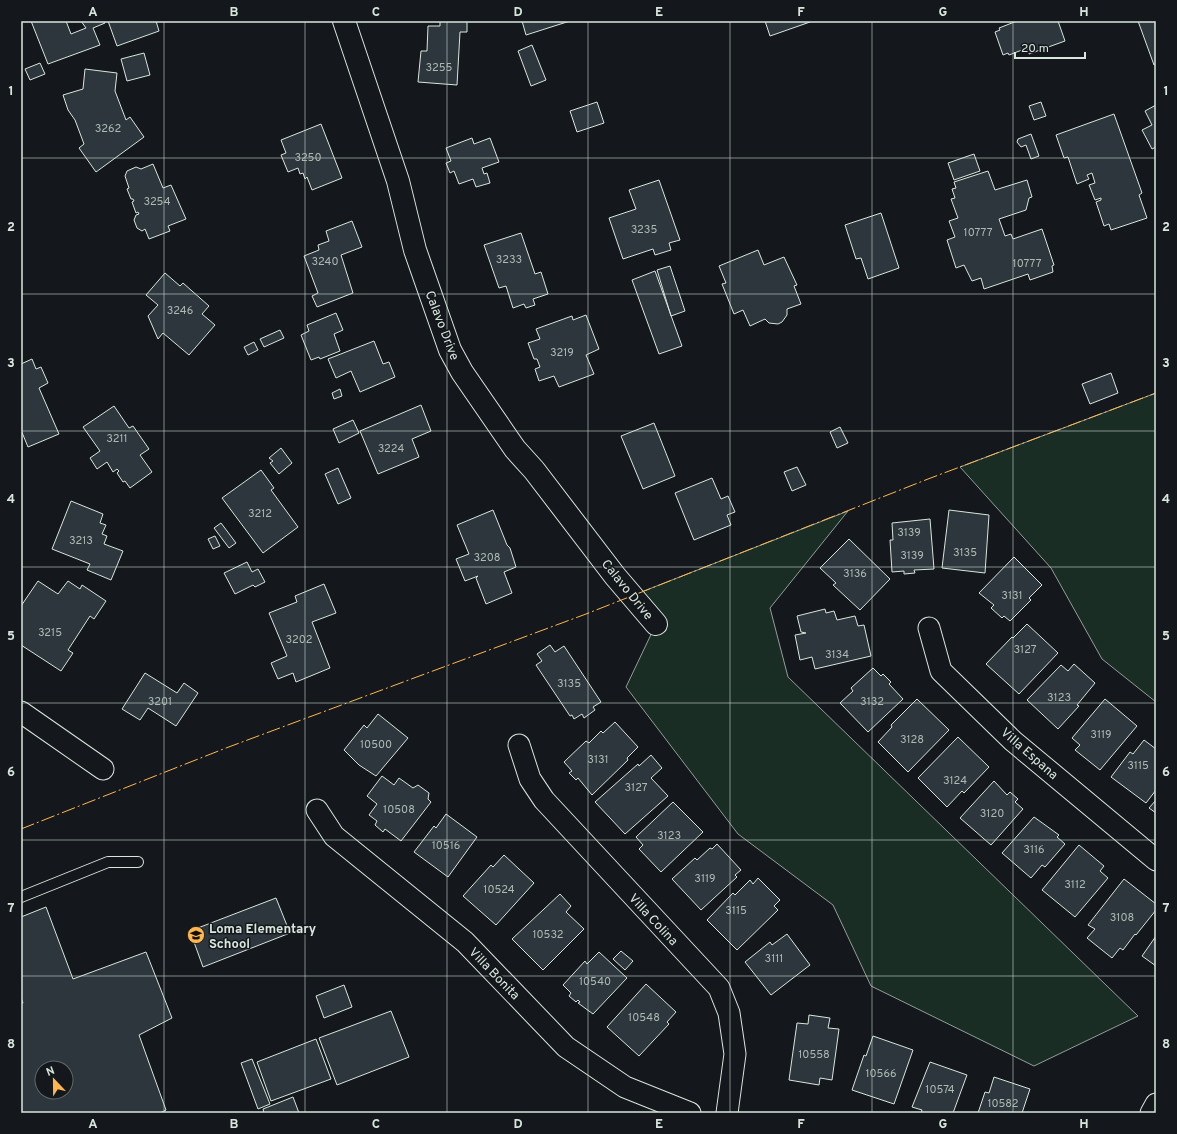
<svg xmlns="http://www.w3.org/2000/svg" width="1177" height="1134" font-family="Overpass,sans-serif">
  <rect width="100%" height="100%" fill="#14181c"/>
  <path fill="#1a2d24" stroke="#939e99" d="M1156,393V702L1102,659L1051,568L960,467Z
    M848,511L770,608L788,677L1138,1016L1034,1066L871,986L833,905L738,834L626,687L656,624L626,598Z"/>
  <path fill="#2c363c" stroke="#d8e6dc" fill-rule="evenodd" d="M31,21H66L71,34L86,28L81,21H104L105,23L93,28L100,45L48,64Z
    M108,21H156L159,31L117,46Z
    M440,21H467V32H460L457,85L418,82L421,51H427L428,26H440Z
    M522,21H570L526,35Z
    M765,21H809L810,22L770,36Z
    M1017,21H1058L1065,41L1029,54L1027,48L1009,55L1008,53L1003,55L995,32L1000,30L999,28Z
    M1138,21H1156V64L1154,65Z
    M532,45L546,80L531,86L518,51Z
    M144,53L150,75L127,81L121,59Z
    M40,63L45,74L30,80L25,69Z
    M85,69L117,73L115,91L126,120L130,117L144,137L96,172L79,148L84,144L75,120L68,110L63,95L83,89Z
    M597,102L604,123L577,132L570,111Z
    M1041,102L1046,116L1034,120L1029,106Z
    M1156,105V147L1152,149L1142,130L1152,125L1145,111Z
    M1114,114L1142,193L1139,195L1147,218L1111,230L1109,224L1104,226L1096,202L1101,200V198L1095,200L1089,185L1095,183L1092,173L1087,175L1089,179L1077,184L1068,157L1064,158L1056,135Z
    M321,124L342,178L312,190L307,177L305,179L303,173L300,174L298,168L288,172L281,155L286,153L281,140Z
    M1031,134L1039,156L1031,159L1026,145L1021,147L1017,142L1018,139Z
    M472,138L474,144L490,138L499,162L482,168L484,174L487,173L490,183L476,187L473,179L459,184L454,171L450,173L446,163L451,161L446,148Z
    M974,154L980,171L954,180L948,163Z
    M153,164L163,188L171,185L186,219L168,226L170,231L149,239L145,229L142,231L137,228L134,220L136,215L139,214L138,212L136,213L132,202L134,201L133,199H131L127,189L129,188L125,176L127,171L136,167L141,169Z
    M988,171L995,190L1027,180L1032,197L1029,198L1026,210L999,219L1005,236L1011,234L1013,239L1042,229L1054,265L1052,266L1053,272L1030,280L1028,274L984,289L981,278L972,281L964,265L956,268L947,240L955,237L949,221L958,218L951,199L955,198L952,189L956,188L954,182Z
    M659,180L680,240L669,243L671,250L655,255L653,249L623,259L609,218L636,209L629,190Z
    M881,213L899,268L868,279L861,258L856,259L845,225Z
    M352,221L362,247L341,255L353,293L317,307L312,296L318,293L304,256L319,250L318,245L329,241L326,231Z
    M521,233L535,274L541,272L548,294L533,299L535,305L526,308L524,304L513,308L506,286L499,288L484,245Z
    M758,250L764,265L784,257L797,285L794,286L801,304L787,309V315L782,322L778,324L769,323L765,319L750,326L743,310L734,314L722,284L726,283L719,266Z
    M670,266L685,311L671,316L657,270Z
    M655,271L682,346L659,354L632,280Z
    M165,273L180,286L183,283L209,306L202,314L215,325L189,355L163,333L158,339L148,316L158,305L146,295Z
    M336,313L343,330L334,334L340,351L320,359L319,357L311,360L301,335L309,331L307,325Z
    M586,315L599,349L586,355L594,374L559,387L554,376L539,381L535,369L540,367L537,359H534L528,343L540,339L536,329L572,316L573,320Z
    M280,330L284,338L264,347L260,339Z
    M374,341L383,364L389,362L395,377L360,392L351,371L336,378L328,359Z
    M254,342L258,350L248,355L244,347Z
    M32,359L36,369L41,367L48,383L39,388L59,434L28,447L21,430V364Z
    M1111,373L1118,393L1090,404L1082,384Z
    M340,389L342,396L334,399L332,393Z
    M421,405L431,431L412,439L419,457L378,474L360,431Z
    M114,406L129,428L133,426L149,449L140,455L152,472L130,488L125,481L123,482L117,473L119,471L117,469L113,472L107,462L97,469L90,458L100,451L83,427Z
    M353,420L359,433L339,443L333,429Z
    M654,423L675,476L643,489L621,436Z
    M840,427L848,443L837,448L830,432Z
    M281,448L292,463L279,474L270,463L273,461L269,458Z
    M797,467L806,485L792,491L784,472Z
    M338,468L351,498L338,504L325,474Z
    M261,470L274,488L271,490L298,527L263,553L222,498Z
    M712,478L721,499L728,496L735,512L727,515L731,525L694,540L675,493Z
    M71,501L103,514L100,523L106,525L102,534L107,536L104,544L123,551L111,580L87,570L90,564L52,549Z
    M493,510L507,545L510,548L516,567L504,572L512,593L486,604L476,578L478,576L465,581L456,559L469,554L457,525Z
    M949,510L989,515L985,573L942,568Z
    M930,519L934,569L914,570L915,573L904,574V571L892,572L890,540H893L892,523Z
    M221,523L236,543L229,548L214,528Z
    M215,536L220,546L213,549L208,539Z
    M849,539L890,579L860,610L833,585L836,583L820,568Z
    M1014,557L1042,585L1029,598L1031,600L1010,621L1004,616L1002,618L991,608L994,605L979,593Z
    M247,562L252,572L258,569L265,582L255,587L253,585L235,594L224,573Z
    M38,581L58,594L68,581L80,589L82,585L106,601L94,619L90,616L68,650L73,653L61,671L21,645V606Z
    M324,584L336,613L312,622L330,668L296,682L293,673L278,679L271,663L287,656L269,613L297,602L295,596Z
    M825,609L826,613L834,611L837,620L855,616L858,626L864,625L871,656L815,669L812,657L800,660L795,635L806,633L801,632L797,616Z
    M1027,624L1058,653L1019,694L986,664L1012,637L1013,638Z
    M550,645L555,652L564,646L601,702L593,707L595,710L584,718L582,714L574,719L572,715L570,716L536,665L542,661L537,654Z
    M1074,664L1095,683L1077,705L1079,706L1058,729L1027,700L1061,665L1068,671Z
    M873,668L881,676L883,674L891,682L889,684L903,699L868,732L840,703L853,691L851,688Z
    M145,673L177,693L184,683L198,693L176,726L148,708L140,720L122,709Z
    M917,699L949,730L908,772L878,742L892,727L891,725Z
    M1105,699L1137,726L1100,770L1075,750L1080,745L1072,738Z
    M378,714L408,738L376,776L359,765L344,750L364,725L367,728Z
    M615,722L638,747L627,758L628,760L592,795L578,778L576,780L569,773L572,771L564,762L586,741L589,743L601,731L603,733Z
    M958,737L989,767L964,793L962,791L947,807L918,778Z
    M1144,740L1156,749V790L1146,803L1111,777L1130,752L1133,754Z
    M651,755L662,768L651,778L668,796L625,834L595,802L638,764L639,766Z
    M382,776L394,785L399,778L413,788L418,785L429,793L428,799L431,802L401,841L385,829L383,832L375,825L377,821L369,815L377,804L367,796Z
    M994,781L1007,795L1010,792L1018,799L1015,802L1023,809L991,845L960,818Z
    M1156,800V813L1149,808Z
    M673,802L703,832L661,872L639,849L643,845L636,837Z
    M446,814L477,837L448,877L414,852L434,826L436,828Z
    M1034,817L1059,835L1057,837L1065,844L1045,867L1042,865L1031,878L1002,853Z
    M717,844L741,870L735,875L737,877L701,910L672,879L695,858L697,860L710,848L712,849Z
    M1079,845L1104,866L1100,871L1108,878L1075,917L1042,890Z
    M504,855L534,883L496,925L463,896L491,865L493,867Z
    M758,878L780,900L774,906L778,910L737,950L707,920L733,893L735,895L750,880L753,884Z
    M1124,879L1156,904V910L1136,935L1135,934L1123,950L1120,948L1112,958L1087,938L1095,929L1088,925Z
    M560,894L571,906L566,912L584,929L543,970L512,939Z
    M276,898L290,933L203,967L190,931Z
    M46,907L73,979L146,952L172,1018L139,1035L166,1110L160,1113H21V1003H23L21,998V917ZM42,1068H66V1092H42Z
    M787,934L810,965L771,995L745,962L770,942L772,945Z
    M1156,936V966L1142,956Z
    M621,951L633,961L625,970L613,959Z
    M599,952L627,978L593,1014L578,1003L580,1002L578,1000L576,1002L569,996L571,993L563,985L585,961L587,964Z
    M646,984L676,1012L667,1022L669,1024L639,1056L607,1027Z
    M344,985L352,1007L324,1018L316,996Z
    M391,1011L409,1057L337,1085L319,1038Z
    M809,1015L830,1018L828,1028L839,1029L832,1080L820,1078L819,1085L789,1080L797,1023L808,1024Z
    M873,1036L913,1050L894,1104L852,1090L864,1055L866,1056Z
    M316,1039L331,1079L271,1101L257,1062Z
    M252,1059L270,1104L258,1109L241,1063Z
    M930,1062L967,1075L953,1113H921L922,1110L912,1107Z
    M994,1077L1030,1089L1022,1113H978L985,1092L989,1093Z
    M293,1097L299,1113H264L263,1109Z"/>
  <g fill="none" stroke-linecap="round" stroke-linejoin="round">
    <defs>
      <path id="lane" d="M21,897L108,862H138"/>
      <path id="street" d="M929,628L941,671L1013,741L1156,860
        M21,712L103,769
        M519,745L530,779L544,800L719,988L729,1013L735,1054L727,1113
        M317,810L334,836L465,942L566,1047L625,1087L690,1113
        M1151,1113L1156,1104"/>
      <path id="secondary" d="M344,21L398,181L415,250L450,350L462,372L515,449L534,470L615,576L656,624"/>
    </defs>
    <use href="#lane" stroke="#d8e6dc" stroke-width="12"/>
    <use href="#street" stroke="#d8e6dc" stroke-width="23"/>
    <use href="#secondary" stroke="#d8e6dc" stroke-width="24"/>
    <use href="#lane" stroke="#14181c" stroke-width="10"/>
    <use href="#street" stroke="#14181c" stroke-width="21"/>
    <use href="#secondary" stroke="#14181c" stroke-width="22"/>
    <path stroke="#ffb74d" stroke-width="1" stroke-dasharray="14 3 2 3" stroke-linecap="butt" d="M21,829L226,748L586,614L928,479L1156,393"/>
  </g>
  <path fill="none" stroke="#d8e6dc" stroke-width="1" stroke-opacity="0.55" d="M164,21V1113M305,21V1113M447,21V1113M588,21V1113M730,21V1113M872,21V1113M1013,21V1113M21,158H1156M21,294H1156M21,431H1156M21,567H1156M21,703H1156M21,840H1156M21,976H1156"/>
  <defs>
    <symbol id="school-disc" viewBox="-11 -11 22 22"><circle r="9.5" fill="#ffb74d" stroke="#14181c"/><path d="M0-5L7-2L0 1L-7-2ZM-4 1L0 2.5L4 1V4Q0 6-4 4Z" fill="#111"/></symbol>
  </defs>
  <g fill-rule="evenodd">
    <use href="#school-disc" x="186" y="925" width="20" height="20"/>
  </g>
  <g text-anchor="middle" stroke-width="3" stroke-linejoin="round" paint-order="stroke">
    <g font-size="11" fill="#adbab4">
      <text x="439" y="71">3255</text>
      <text x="108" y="132">3262</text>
      <text x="308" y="161">3250</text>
      <text x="157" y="205">3254</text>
      <text x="644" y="233">3235</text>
      <text x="978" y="236">10777</text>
      <text x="509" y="263">3233</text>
      <text x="325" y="265">3240</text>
      <text x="1027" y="267">10777</text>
      <text x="180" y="314">3246</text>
      <text x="562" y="356">3219</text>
      <text x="117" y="442">3211</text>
      <text x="391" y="452">3224</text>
      <text x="260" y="517">3212</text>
      <text x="909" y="536">3139</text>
      <text x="81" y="544">3213</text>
      <text x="965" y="556">3135</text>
      <text x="912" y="559">3139</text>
      <text x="487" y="561">3208</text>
      <text x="855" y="577">3136</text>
      <text x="1012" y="599">3131</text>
      <text x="50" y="636">3215</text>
      <text x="299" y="643">3202</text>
      <text x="1025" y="653">3127</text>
      <text x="837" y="658">3134</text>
      <text x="569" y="687">3135</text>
      <text x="1059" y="701">3123</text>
      <text x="160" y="705">3201</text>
      <text x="872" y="705">3132</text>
      <text x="1101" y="738">3119</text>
      <text x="912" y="743">3128</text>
      <text x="376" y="748">10500</text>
      <text x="598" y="763">3131</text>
      <text x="1138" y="769">3115</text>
      <text x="955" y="784">3124</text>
      <text x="636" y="791">3127</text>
      <text x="399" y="813">10508</text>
      <text x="992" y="817">3120</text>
      <text x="669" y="839">3123</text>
      <text x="446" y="849">10516</text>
      <text x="1034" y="853">3116</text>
      <text x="705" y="882">3119</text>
      <text x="1075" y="888">3112</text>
      <text x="499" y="893">10524</text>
      <text x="736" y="914">3115</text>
      <text x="1122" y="921">3108</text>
      <text x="548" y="938">10532</text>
      <text x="774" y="962">3111</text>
      <text x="595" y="985">10540</text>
      <text x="644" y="1021">10548</text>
      <text x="814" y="1058">10558</text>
      <text x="881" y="1077">10566</text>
      <text x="940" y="1093">10574</text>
      <text x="1003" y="1107">10582</text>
    </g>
    <g font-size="13" fill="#d8e6dc" stroke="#14181c">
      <text transform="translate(443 325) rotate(69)" y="5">Calavo Drive</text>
      <text transform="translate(628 589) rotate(51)" y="5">Calavo Drive</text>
      <text transform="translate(1030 753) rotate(41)" y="5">Villa Espana</text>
      <text transform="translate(654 919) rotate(47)" y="5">Villa Colina</text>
      <text transform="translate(495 973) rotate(46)" y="5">Villa Bonita</text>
    </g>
    <g font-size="13" font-weight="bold" fill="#d8e6dc" stroke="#14181c" text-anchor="start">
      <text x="209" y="933">Loma Elementary<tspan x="209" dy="15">School</tspan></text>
    </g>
  </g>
  <rect width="1177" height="1134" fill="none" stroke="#14181c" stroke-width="44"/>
  <g transform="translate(54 1080) rotate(338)"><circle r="19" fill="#14181c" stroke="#626a69"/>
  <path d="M0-3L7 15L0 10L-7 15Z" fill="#ffb74d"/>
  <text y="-6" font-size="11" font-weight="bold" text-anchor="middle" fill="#d8e6dc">N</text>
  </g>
  <path d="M1015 52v6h70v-6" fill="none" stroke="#d8e6dc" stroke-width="2"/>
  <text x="1021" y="52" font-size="12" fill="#d8e6dc" stroke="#14181c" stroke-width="3" paint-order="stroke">20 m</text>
  <rect x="22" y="22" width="1133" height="1090" fill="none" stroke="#d8e6dc" stroke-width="1.5"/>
  <g font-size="13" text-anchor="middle" font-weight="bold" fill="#d8e6dc">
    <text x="93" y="16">A</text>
    <text x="234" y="16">B</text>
    <text x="376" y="16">C</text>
    <text x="518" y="16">D</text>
    <text x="659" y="16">E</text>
    <text x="801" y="16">F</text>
    <text x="943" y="16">G</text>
    <text x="1084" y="16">H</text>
    <text x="11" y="95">1</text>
    <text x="1166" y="95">1</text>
    <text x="11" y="231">2</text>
    <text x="1166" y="231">2</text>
    <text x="11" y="367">3</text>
    <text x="1166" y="367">3</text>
    <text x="11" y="503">4</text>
    <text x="1166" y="503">4</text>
    <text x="11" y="640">5</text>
    <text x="1166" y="640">5</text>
    <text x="11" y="776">6</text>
    <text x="1166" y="776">6</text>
    <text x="11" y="912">7</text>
    <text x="1166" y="912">7</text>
    <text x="11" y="1048">8</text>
    <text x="1166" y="1048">8</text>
    <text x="93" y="1128">A</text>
    <text x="234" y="1128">B</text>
    <text x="376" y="1128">C</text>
    <text x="518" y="1128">D</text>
    <text x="659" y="1128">E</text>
    <text x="801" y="1128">F</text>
    <text x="943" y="1128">G</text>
    <text x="1084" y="1128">H</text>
  </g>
</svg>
